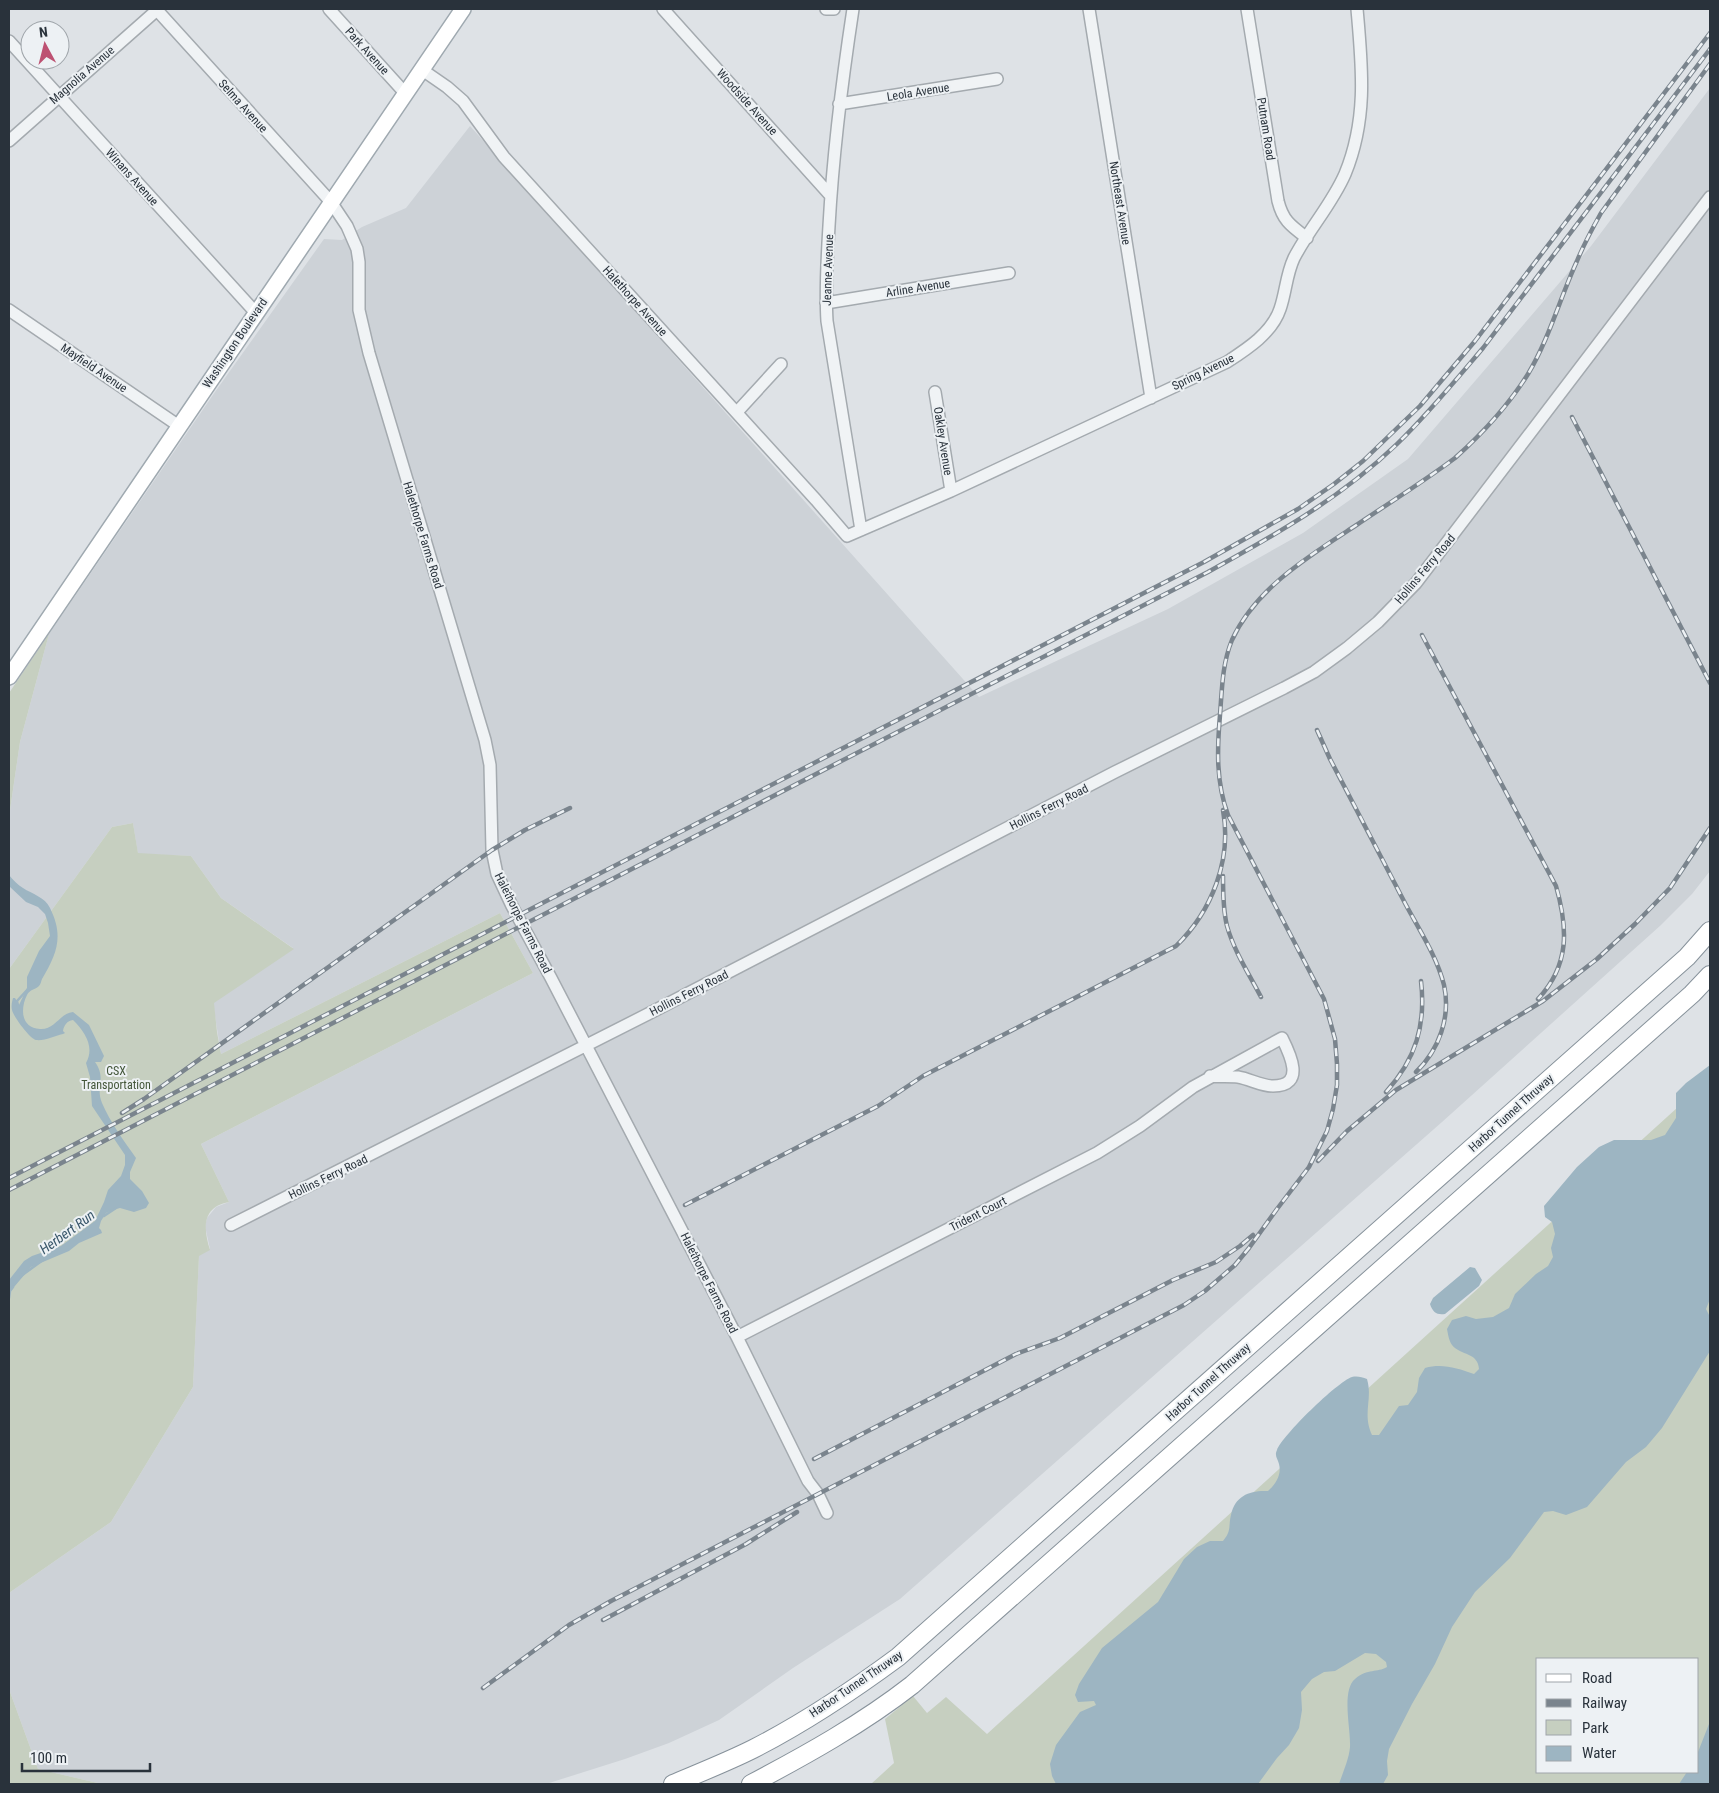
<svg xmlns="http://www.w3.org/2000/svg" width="1719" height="1793" font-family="'Roboto Condensed',sans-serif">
  <rect width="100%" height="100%" fill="#dee2e6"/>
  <path fill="#cdd2d7" d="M1710,88V871L1692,894L1661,925L1442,1122L900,1599L793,1668L719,1720L669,1743L625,1759L546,1784H102L38,1769L9,1689V1593L111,1522L193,1387L199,1255L210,1249L205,1226L207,1218L216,1207L229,1202L201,1144L533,973L500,913L221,1054L213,1003L293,948L221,898L191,856L138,854L133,823L112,827L9,969V817L20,742L49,634L215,392L324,239L342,240L362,227L406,208L470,126L979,697L1168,609L1303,533L1408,459L1591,246Z"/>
  <path fill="#c6cfc0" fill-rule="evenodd" d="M49,634L20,742L9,817V693Z
    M133,823L138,853L191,856L221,898L294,949L214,1003L217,1032L221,1054L500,913L533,973L201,1144L229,1202C202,1207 203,1228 210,1250L199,1256L193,1387L111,1522L9,1593V969L112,827Z
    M1710,1078V1784H871L894,1763L885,1719L913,1696L927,1713L946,1697L987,1734ZM1538,1659H1698V1772H1538Z
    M9,1689L38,1769L102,1784H9Z"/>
  <path fill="#9db5c2" d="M9,875C13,880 18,885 23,888C32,894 45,897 50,908C64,936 57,954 42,979C41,981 41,984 39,986C35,990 30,989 27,995C20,1009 21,1028 40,1029C55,1030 60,1013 73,1012L89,1025L104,1056L101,1062H95C107,1079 95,1086 102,1103C110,1122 124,1141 136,1158L130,1172V1179L142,1191L149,1203L146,1208L134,1212L120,1208L113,1210L106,1213L101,1221L99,1228L101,1230L102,1233L79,1243L69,1251L31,1267L9,1293V1280L24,1261L32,1256L61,1246L95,1221L104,1202L108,1190L121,1176L125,1165V1155L92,1106L90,1077L86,1063C95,1047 85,1032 73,1020C67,1021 64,1025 63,1031L65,1033L63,1034C54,1036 45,1041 36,1040C30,1039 13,1016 12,1010C11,1006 12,1002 13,998H15L19,1005L27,988V977L39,951L50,936L48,923L45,914L38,907L26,902L9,886Z
    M1710,1065V1299L1706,1309L1710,1317V1351L1662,1428L1646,1447L1626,1462L1587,1507L1566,1515L1553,1511L1544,1512L1510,1558L1475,1592L1452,1627L1435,1664L1412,1704L1389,1749L1387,1761L1388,1775L1383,1784H1339C1343,1772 1349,1759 1350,1747C1351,1729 1341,1691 1355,1679C1368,1668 1377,1673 1387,1667L1386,1662L1376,1654L1365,1653L1335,1671L1324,1672L1312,1679L1301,1692L1302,1710L1299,1728L1289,1745L1277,1758L1258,1784H1056L1052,1776L1050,1764L1056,1745L1080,1712L1096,1705L1094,1701L1078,1702L1075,1695L1079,1684L1102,1648L1158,1602L1184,1559L1197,1547L1210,1541H1223C1232,1530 1228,1527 1231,1515C1235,1495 1251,1490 1268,1491C1275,1485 1282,1475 1279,1464C1278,1459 1274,1456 1277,1450C1282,1436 1337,1382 1352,1377C1357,1376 1362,1377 1367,1379C1373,1400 1362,1413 1372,1435H1379L1399,1406L1408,1405L1417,1392L1419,1378L1425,1368C1442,1363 1457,1368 1474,1374L1479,1369C1478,1352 1461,1356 1452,1345C1449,1341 1448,1334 1447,1329L1452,1320L1466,1316L1476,1319L1493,1317L1509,1308L1515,1294L1536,1274L1548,1266L1553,1257L1551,1248L1555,1234L1552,1222L1545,1217L1544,1206L1577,1167L1599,1147L1614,1140H1651L1665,1135L1676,1118V1093L1686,1083Z
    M1470,1267L1475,1268L1482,1280L1479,1286L1445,1314C1437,1315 1433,1313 1430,1304L1433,1298Z
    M1710,1713V1784H1679L1687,1772H1698V1752L1709,1724Z"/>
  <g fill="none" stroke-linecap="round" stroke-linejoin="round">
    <path stroke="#9db5c2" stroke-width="2.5" d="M18,1006L17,1001L28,989
      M104,1216L116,1208
      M21,1276L43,1260
      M9,1298L10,1291L13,1287"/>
    <defs>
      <path id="minor" d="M156,9L331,202L347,226L357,249L359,262V310L369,353L485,740L490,765L492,850L497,874L512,906L551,978L737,1337L808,1481L818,1494L827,1513
        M329,9L405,93
        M663,9L831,196
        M826,9H834
        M853,9C842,81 833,153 829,226C827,258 825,289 827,321L861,530
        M1089,9L1151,398
        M1247,9L1278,201C1283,221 1291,226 1307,238
        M9,41L256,313
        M421,69L447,87L463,101L504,157L816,500L847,536L951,491L1227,362C1247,349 1272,333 1280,309C1286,292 1286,275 1294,258C1309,229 1332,204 1345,174C1368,118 1362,66 1357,9
        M839,104L997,79
        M9,141L157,10
        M826,303L1009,273
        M9,310L179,426
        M935,392L951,491
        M737,412L781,364
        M231,1225L648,1014L1115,772L1284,688L1314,672L1347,648L1378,622L1416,583L1710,197
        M737,1337L1097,1153L1140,1126L1193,1087L1282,1038C1290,1054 1306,1086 1273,1086C1261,1086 1250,1079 1238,1077C1229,1076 1220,1077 1210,1076"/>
      <path id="major" d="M9,677L463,9"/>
      <path id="highway" d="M673,1784C699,1773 727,1762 753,1749C804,1723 852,1691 898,1657L1687,957L1710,931
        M751,1784C806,1755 862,1724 912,1685L1692,994L1710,975"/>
    </defs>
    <use href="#minor" stroke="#a4aaaf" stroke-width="14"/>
    <use href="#major" stroke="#9fa9b0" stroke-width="18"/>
    <use href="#highway" stroke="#87929b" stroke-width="20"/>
    <use href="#minor" stroke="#f0f3f5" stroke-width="11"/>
    <use href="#major" stroke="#fff" stroke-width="15"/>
    <use href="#highway" stroke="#fff" stroke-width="18"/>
    <defs>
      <path id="rail" d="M1572,417L1710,683
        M1422,635L1556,886C1568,928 1570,965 1538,999
        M1317,730L1330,759C1356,808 1381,857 1406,905C1420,931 1437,957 1444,985C1451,1017 1439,1050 1416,1072
        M1223,876C1223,892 1223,910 1227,926C1234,951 1249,974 1261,997
        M1386,1092C1416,1059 1426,1025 1421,981
        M122,1113L144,1099L492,850L525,830L570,808
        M1318,1161L1347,1131L1396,1090L1543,1001L1597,959L1635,924L1670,888L1710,828
        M9,1178L1204,562L1298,509L1334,484L1363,461L1420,406L1475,341L1710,33
        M9,1190L1208,572C1275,535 1341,498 1397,444C1428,414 1455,381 1483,348L1710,49
        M685,1205L878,1106L923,1076L1176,946C1212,911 1232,860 1223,810
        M814,1459L1016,1354L1060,1338L1173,1280L1216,1262L1240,1246L1253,1235
        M603,1620L746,1544L797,1512
        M483,1688L569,1625L611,1601L1184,1305L1205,1291L1235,1265L1249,1248L1277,1209L1309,1167L1327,1131L1333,1109L1337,1085V1064L1335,1039L1324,999L1228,815C1216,782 1217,750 1220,715C1222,690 1222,664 1232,640C1256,588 1309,556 1355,526C1389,503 1423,482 1455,458C1483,433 1508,406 1528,374C1549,339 1560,298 1577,261C1584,244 1592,229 1601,213L1710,64"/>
    </defs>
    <use href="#rail" stroke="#7a848d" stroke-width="4.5"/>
    <use href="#rail" stroke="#edf1f4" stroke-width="2.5" stroke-dasharray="8" stroke-linecap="butt"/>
  </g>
  <g text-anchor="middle" stroke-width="4" stroke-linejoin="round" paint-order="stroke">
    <g font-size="12" fill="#29323b" stroke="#edf1f4">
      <text transform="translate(367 51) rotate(48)" y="4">Park Avenue</text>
      <text transform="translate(82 75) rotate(-41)" y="4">Magnolia Avenue</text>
      <text transform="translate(918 92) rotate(-9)" y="4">Leola Avenue</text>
      <text transform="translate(747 102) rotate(48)" y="4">Woodside Avenue</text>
      <text transform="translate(243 106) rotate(48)" y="4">Selma Avenue</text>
      <text transform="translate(1266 129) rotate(81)" y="4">Putnam Road</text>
      <text transform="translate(132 177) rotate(48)" y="4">Winans Avenue</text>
      <text transform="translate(1120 203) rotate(81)" y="4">Northeast Avenue</text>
      <text transform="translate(828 270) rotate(-88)" y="4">Jeanne Avenue</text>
      <text transform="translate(918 288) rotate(-9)" y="4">Arline Avenue</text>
      <text transform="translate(635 301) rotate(48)" y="4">Halethorpe Avenue</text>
      <text transform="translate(235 343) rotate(-56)" y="4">Washington Boulevard</text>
      <text transform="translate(94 368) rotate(34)" y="4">Mayfield Avenue</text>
      <text transform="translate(1203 372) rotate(-26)" y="4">Spring Avenue</text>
      <text transform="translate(943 441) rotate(81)" y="4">Oakley Avenue</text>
      <text transform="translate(423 535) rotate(73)" y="4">Halethorpe Farms Road</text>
      <text transform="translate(1425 569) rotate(-50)" y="4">Hollins Ferry Road</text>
      <text transform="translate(1049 807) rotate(-27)" y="4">Hollins Ferry Road</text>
      <text transform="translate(523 923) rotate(63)" y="4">Halethorpe Farms Road</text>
      <text transform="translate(689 993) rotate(-27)" y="4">Hollins Ferry Road</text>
      <text transform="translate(1511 1113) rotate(-42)" y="4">Harbor Tunnel Thruway</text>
      <text transform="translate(328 1177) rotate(-26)" y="4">Hollins Ferry Road</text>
      <text transform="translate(978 1214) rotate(-27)" y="4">Trident Court</text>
      <text transform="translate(709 1283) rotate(63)" y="4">Halethorpe Farms Road</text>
      <text transform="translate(1208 1382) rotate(-42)" y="4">Harbor Tunnel Thruway</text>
      <text transform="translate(856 1684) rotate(-34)" y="4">Harbor Tunnel Thruway</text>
    </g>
    <g font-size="12" fill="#425538" stroke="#edf1f4">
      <text x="116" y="1075">CSX<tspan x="116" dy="14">Transportation</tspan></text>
    </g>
    <g font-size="14" font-style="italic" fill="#38566a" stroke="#edf1f4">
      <text transform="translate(67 1232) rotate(-36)" y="5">Herbert Run</text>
    </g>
  </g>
  <rect width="1719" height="1793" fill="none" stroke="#29323b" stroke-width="20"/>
  <rect x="1536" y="1658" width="162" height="115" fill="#edf1f4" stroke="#9fa5aa"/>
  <rect x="1546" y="1674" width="25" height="8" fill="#ffffff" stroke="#9fa5aa"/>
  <text x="1582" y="1683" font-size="15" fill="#29323b">Road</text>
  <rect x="1546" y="1699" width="25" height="8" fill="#7a848d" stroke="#9fa5aa"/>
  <text x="1582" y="1708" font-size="15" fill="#29323b">Railway</text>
  <rect x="1546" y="1720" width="25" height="15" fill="#c6cfc0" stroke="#9fa5aa"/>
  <text x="1582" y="1733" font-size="15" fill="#29323b">Park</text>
  <rect x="1546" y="1746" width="25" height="15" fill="#9db5c2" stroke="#9fa5aa"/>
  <text x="1582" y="1758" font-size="15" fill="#29323b">Water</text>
  <g transform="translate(45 45) rotate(353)"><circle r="24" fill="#edf1f4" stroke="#9fa5aa"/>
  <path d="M0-4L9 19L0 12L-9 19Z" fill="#bd5172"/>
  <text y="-8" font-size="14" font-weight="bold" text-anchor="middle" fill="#29323b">N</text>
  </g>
  <path d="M22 1763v8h128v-8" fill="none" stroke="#29323b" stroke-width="2.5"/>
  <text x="30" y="1763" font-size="15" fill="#29323b" stroke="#edf1f4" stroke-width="4" paint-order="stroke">100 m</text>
</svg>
